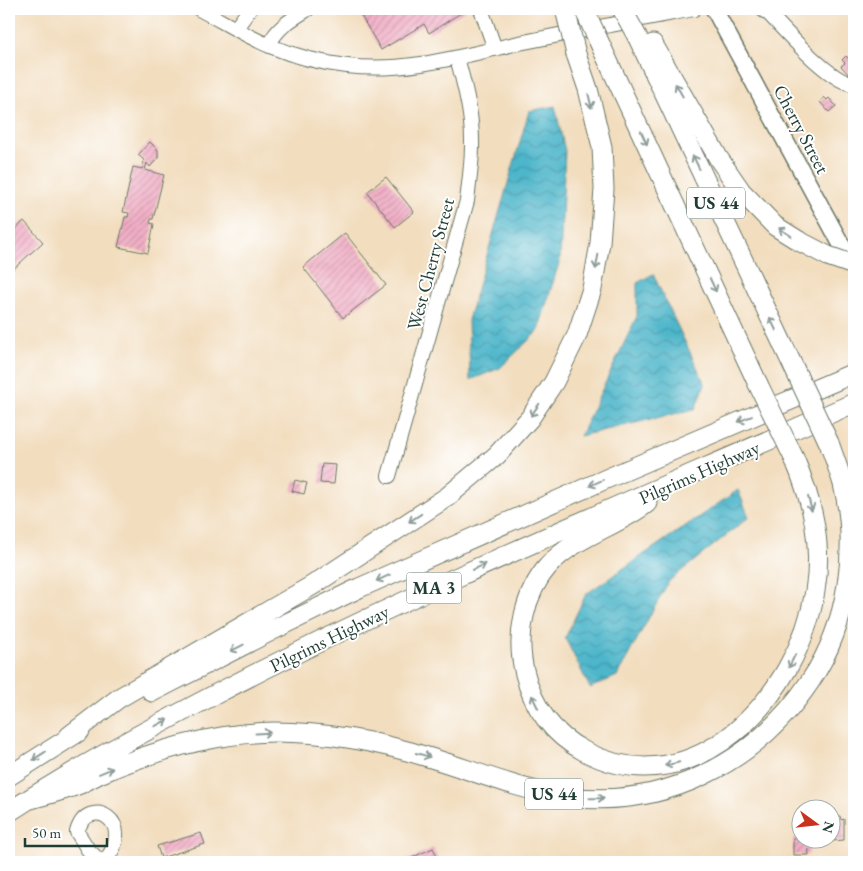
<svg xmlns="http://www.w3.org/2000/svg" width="863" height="871" font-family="'EB Garamond',serif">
  <defs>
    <pattern id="water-waves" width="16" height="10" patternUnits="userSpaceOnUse" patternTransform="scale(1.25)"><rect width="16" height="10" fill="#4db6ca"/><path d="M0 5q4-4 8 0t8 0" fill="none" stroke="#3f95a5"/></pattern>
    <pattern id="building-hatch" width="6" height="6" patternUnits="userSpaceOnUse" patternTransform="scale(1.25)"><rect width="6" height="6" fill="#f2adc5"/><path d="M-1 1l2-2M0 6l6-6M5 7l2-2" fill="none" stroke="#c38ea1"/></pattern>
  </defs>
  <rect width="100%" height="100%" fill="#fff"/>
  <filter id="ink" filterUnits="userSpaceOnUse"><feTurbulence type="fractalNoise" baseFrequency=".02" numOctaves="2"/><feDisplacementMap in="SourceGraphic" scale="10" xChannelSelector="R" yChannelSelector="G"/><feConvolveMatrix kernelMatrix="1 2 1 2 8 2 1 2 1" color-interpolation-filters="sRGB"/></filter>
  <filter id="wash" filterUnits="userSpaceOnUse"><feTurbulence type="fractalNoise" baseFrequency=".0096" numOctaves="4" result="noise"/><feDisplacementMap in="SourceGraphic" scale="20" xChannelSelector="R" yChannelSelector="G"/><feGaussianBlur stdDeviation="1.12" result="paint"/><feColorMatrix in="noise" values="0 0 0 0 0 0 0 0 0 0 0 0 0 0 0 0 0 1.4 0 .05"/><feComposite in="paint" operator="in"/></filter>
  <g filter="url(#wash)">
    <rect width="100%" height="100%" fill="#f2ddbe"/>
    <path fill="url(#water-waves)" stroke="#367a7f" d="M555,106L565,151L560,260L538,331L500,368L470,380L468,320L529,111Z
      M653,274L705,384L695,409L580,436L637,316V283Z
      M738,490L749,517L669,581L617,676L590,688L565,638L586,594Z"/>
    <g id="blocks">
      <path fill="url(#building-hatch)" d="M357,9H463L464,11L429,33L424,24L381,50Z
        M854,53V74L851,77L841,66L845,63L842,60L846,56L848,58Z
        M824,97L827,100L829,98L836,106L829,112L820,102Z
        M150,142L158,150V158L150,167L147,163L145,170L164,175L153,219H151L150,223L154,224L148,253L118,247L125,217H128L129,213L123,212L133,167L142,169L144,160L138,155Z
        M386,177L414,212L395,227L367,192Z
        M24,221L43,242L9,273V235Z
        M345,233L386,285L343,318L303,267Z
        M322,464L336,465L334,484L320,483Z
        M295,480L307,483L304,494L292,491Z
        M840,816L841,820L844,819V840L832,841L830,817Z
        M201,833L205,844L161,858L157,846Z
        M793,838H808L809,855H793Z
        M433,848L440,862H408L407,860Z"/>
    </g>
  </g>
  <g filter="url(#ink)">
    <use href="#blocks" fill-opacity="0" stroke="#697564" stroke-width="1"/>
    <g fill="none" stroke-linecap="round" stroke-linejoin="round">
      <defs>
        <path id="minor" d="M199,9C222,21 246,36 270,46C294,56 321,63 347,66C405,73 462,56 519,43C577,31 636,20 694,9
          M481,9L495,49
          M762,9L770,15C786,32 832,84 854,84
          M236,28L250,9
          M269,45C277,27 292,19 308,9
          M389,476L467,201C470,175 474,149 471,123C469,101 463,79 457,58
          M101,862L89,851L77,832C88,793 139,822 104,862"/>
        <path id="major" d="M714,9L854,268"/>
        <path id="highway" d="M638,38L794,368
          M653,44L719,159L741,191L775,226L799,241L828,256
          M601,46L758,384
          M647,503C618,526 574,537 549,565C524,593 515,637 525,674C533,707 553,735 584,751C695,810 799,694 815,591C823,544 812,500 794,458
          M152,692L273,630L359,588L606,479L854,373
          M69,736L119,698L313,585L447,497L497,455L530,418L554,382L577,335L592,289L600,243L604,189L602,147L588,89L576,54
          M9,776L80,731
          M27,800C45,795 63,791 80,784C86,781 93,777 99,774C155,750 214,733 274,732C328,732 380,742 431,758C474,771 517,789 562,796C664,811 756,763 811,680C848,624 859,549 843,484C839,470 834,457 829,443
          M9,812C76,768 147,730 218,693C425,585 641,497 854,403"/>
      </defs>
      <use href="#minor" stroke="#697564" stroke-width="16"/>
      <use href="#major" stroke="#697564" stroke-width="19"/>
      <use href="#highway" stroke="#697564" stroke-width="21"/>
      <use href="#minor" stroke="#fff" stroke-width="14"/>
      <use href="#major" stroke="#fff" stroke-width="16"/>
      <use href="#highway" stroke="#fff" stroke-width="19"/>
      <defs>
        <path id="highway-bridge" d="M584,9L601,46
          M622,9L638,38
          M566,13L576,54
          M828,256L854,265
          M794,368L829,443
          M758,384L794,458"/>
      </defs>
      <use href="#highway-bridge" stroke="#697564" stroke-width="21" stroke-linecap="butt"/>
      <use href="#highway-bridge" stroke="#fff" stroke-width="19"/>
    </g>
    <defs><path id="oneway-shaft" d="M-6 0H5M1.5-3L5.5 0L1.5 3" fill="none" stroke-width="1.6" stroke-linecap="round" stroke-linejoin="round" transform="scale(1.25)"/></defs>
    <g stroke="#8f9e9a">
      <use href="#oneway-shaft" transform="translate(679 90) rotate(-120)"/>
      <use href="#oneway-shaft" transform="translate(590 101) rotate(77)"/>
      <use href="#oneway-shaft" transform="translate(644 138) rotate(65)"/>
      <use href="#oneway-shaft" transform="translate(696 162) rotate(-115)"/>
      <use href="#oneway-shaft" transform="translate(785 232) rotate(-147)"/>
      <use href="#oneway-shaft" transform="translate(597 262) rotate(100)"/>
      <use href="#oneway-shaft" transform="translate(713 285) rotate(65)"/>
      <use href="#oneway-shaft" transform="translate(773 324) rotate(-115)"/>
      <use href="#oneway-shaft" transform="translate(535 410) rotate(125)"/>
      <use href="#oneway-shaft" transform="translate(745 419) rotate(157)"/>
      <use href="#oneway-shaft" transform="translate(596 483) rotate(156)"/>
      <use href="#oneway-shaft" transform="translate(810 504) rotate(75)"/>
      <use href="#oneway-shaft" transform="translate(415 518) rotate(147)"/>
      <use href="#oneway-shaft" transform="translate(479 567) rotate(-24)"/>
      <use href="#oneway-shaft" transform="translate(383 578) rotate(156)"/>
      <use href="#oneway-shaft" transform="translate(237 648) rotate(153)"/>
      <use href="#oneway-shaft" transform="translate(792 661) rotate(116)"/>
      <use href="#oneway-shaft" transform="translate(535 702) rotate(-116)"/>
      <use href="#oneway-shaft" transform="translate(161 723) rotate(-28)"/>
      <use href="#oneway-shaft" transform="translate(263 733) rotate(-3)"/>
      <use href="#oneway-shaft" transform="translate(423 755) rotate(15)"/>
      <use href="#oneway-shaft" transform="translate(39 756) rotate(147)"/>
      <use href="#oneway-shaft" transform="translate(672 764) rotate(167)"/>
      <use href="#oneway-shaft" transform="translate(106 771) rotate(-22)"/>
      <use href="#oneway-shaft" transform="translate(597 798) rotate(-1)"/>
    </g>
  </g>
  <g text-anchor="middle" stroke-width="4" stroke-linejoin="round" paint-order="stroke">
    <g fill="#fff" stroke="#627771" stroke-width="1">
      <rect x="687" y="187.5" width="58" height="31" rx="4"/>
      <rect x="406.5" y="572.5" width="55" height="31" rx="4"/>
      <rect x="525" y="778.5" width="58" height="31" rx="4"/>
    </g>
    <g font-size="18" font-weight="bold" fill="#1f3d34">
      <text x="716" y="209">US 44</text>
      <text x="434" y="594">MA 3</text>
      <text x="554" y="800">US 44</text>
    </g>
    <g font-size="19" fill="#1f3d34" stroke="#fff">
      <text transform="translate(802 129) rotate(62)" y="7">Cherry Street</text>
      <text transform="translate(430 264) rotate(-75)" y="7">West Cherry Street</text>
      <text transform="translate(699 472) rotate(-24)" y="7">Pilgrims Highway</text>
      <text transform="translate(329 638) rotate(-26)" y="7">Pilgrims Highway</text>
    </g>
  </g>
  <rect width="863" height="871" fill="none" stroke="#fff" stroke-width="30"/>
  <g transform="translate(816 824) rotate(105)"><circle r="24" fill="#ffffff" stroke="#a5b1ae"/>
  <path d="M0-4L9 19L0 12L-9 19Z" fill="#c8321e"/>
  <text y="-8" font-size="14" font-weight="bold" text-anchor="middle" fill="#1f3d34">N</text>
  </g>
  <path d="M25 838v8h82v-8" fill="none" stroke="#1f3d34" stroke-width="2.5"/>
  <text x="32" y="838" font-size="15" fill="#1f3d34" stroke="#ffffff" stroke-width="4" paint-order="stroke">50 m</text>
</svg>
